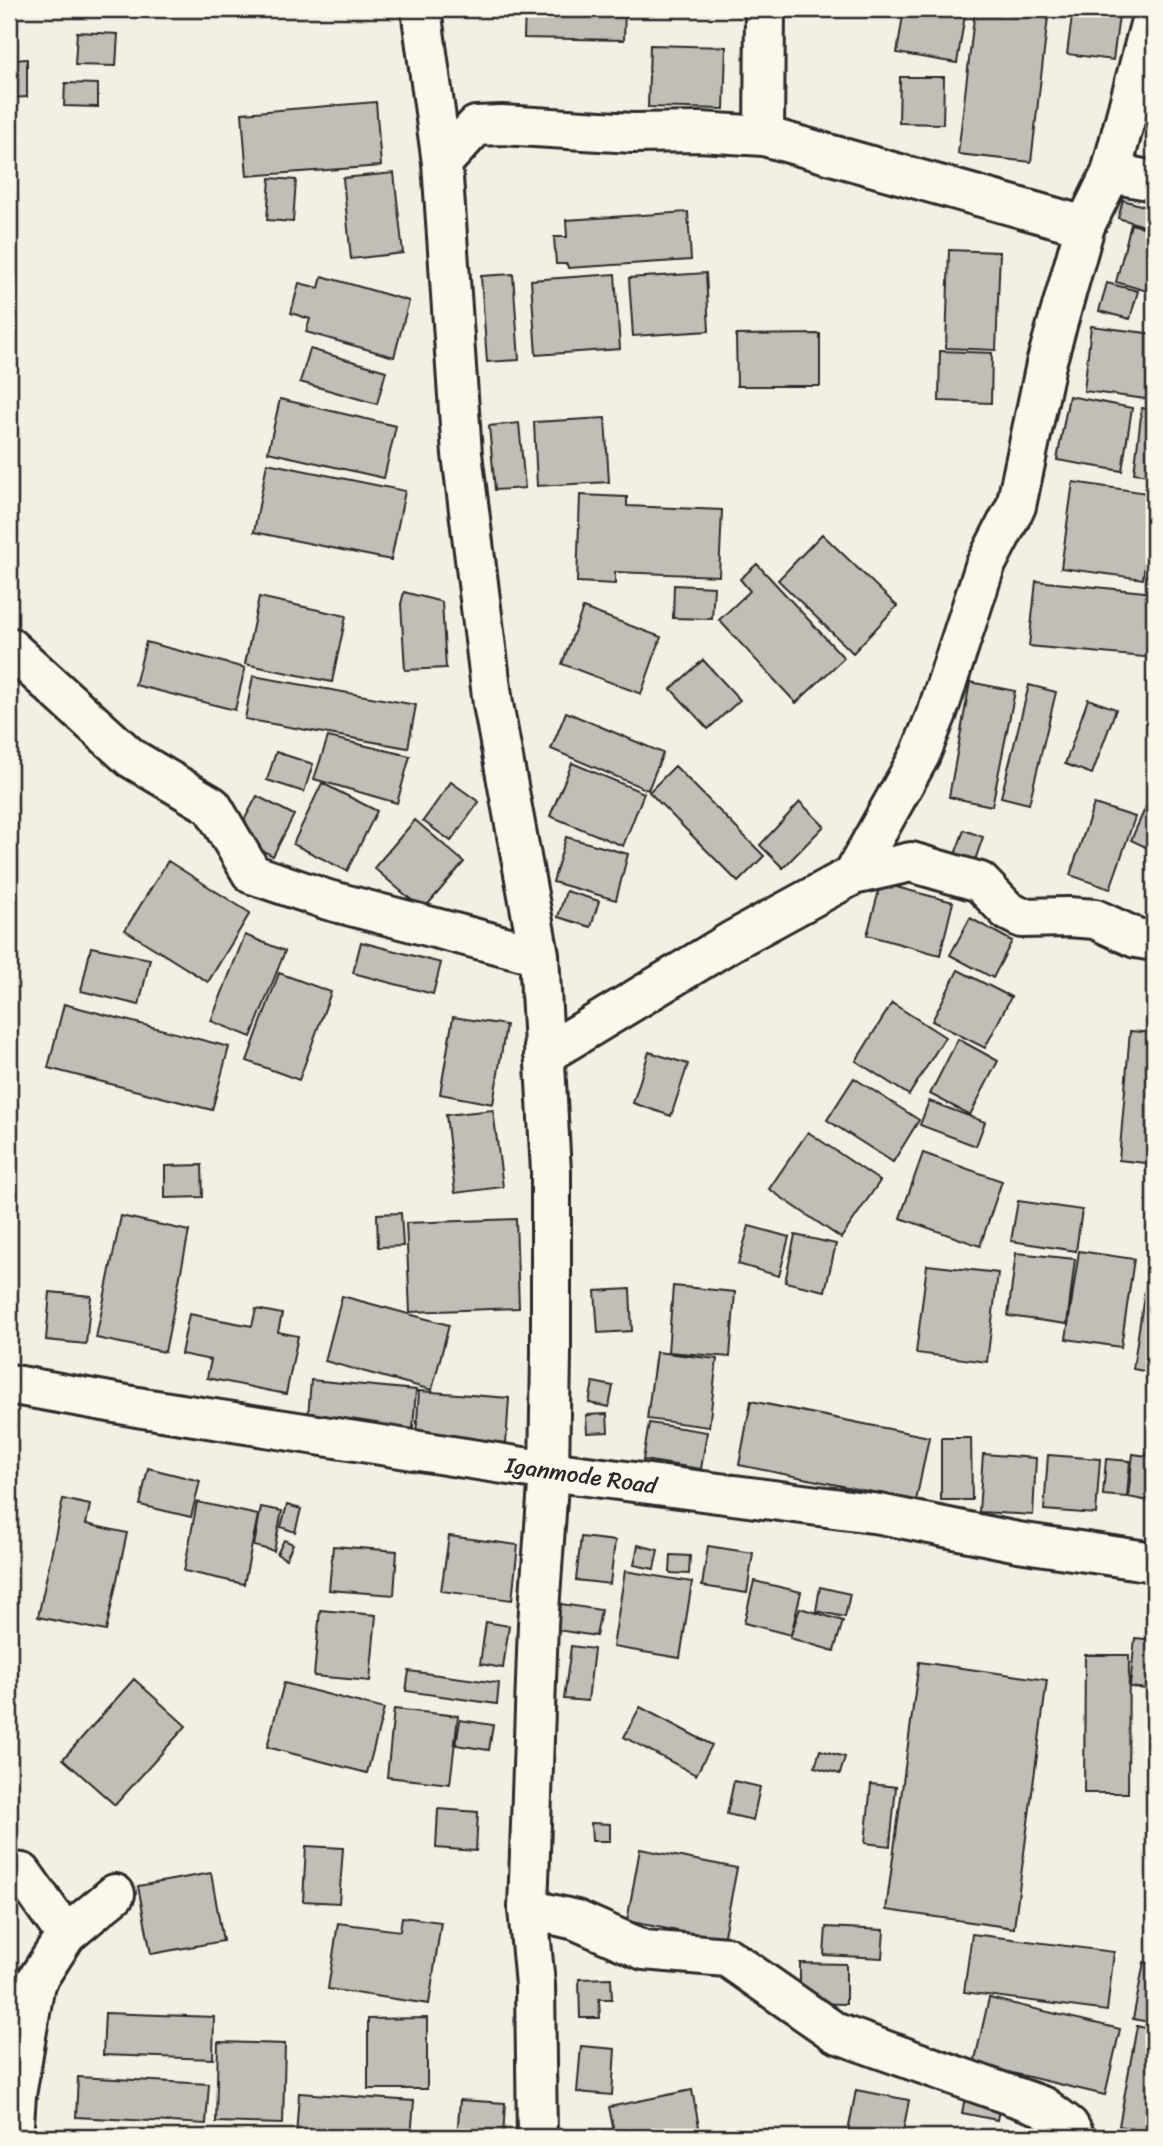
<svg xmlns="http://www.w3.org/2000/svg" width="1163" height="2146" font-family="Sriracha,sans-serif">
  <rect width="100%" height="100%" fill="#f3efe4"/>
  <filter id="ink" filterUnits="userSpaceOnUse"><feTurbulence type="fractalNoise" baseFrequency=".0143" numOctaves="2"/><feDisplacementMap in="SourceGraphic" scale="14" xChannelSelector="R" yChannelSelector="G"/><feConvolveMatrix kernelMatrix="1 2 1 2 8 2 1 2 1" color-interpolation-filters="sRGB"/></filter>
  <g filter="url(#ink)">
    <path fill="#c0beb6" stroke="#2b2b2b" stroke-width="2" d="M525,9H625L624,40L524,38Z
      M904,9H966L957,63L897,53Z
      M975,9H1049L1031,162L958,154Z
      M1073,9H1120L1113,60L1067,54Z
      M77,32L118,34L116,66L75,65Z
      M650,45L726,47L724,109L648,107Z
      M27,59V97L9,98V60Z
      M900,77H944L943,124L899,123Z
      M65,83L98,84V107L64,106Z
      M376,102L381,166L247,176L242,113Z
      M394,173L403,253L351,259L343,178Z
      M270,178L296,180L293,222L267,220Z
      M1123,200L1154,209V229L1118,218Z
      M688,212L691,260L568,268L567,264H556L554,237H567L566,220Z
      M1131,224L1154,230V293L1116,282Z
      M949,250L1000,252L996,350L946,348Z
      M706,273L709,331L633,336L629,278Z
      M513,274L519,360L487,362L481,276Z
      M615,274L620,349L536,355L531,280Z
      M322,276L409,301L394,357L306,332L310,319L291,313L299,283L319,288Z
      M1107,283L1138,291L1130,319L1099,311Z
      M1091,326L1154,334V400L1084,391Z
      M820,334V386H737L736,335Z
      M310,349L386,371L377,404L300,382Z
      M940,351L992,353L991,403L939,401Z
      M1069,396L1132,408L1122,471L1057,460Z
      M280,399L396,426L384,478L268,452Z
      M1142,408L1154,410V476L1134,473Z
      M605,418L609,482L537,486L534,422Z
      M519,423L525,488L495,490L489,426Z
      M267,463L405,491L391,560L254,532Z
      M1073,482L1154,494L1143,579L1061,568Z
      M580,495L627,497V506L722,510L719,576L615,572V584L577,582Z
      M822,534L897,606L853,653L778,580Z
      M757,564L844,658L796,703L719,620L750,591L740,579Z
      M1036,581L1154,593V658L1029,646Z
      M674,585L714,587L712,619L673,618Z
      M404,592L442,602L446,668L405,670L401,604Z
      M259,597L346,616L332,682L245,664Z
      M583,608L661,637L641,694L562,664Z
      M146,642L245,668L235,710L135,685Z
      M703,660L740,700L708,729L671,689Z
      M253,676L416,705L408,748L245,719Z
      M970,682L1015,691L992,806L949,797Z
      M1029,685L1056,692L1029,804L1001,797Z
      M1088,699L1116,709L1092,774L1065,764Z
      M566,712L663,753L648,790L551,749Z
      M328,737L410,756L397,803L314,779Z
      M276,752L313,764L304,792L267,780Z
      M572,763L644,793L623,846L550,816Z
      M675,766L764,856L738,882L649,792Z
      M451,782L479,802L451,841L423,821Z
      M322,783L377,811L347,871L293,844Z
      M1154,789V851L1131,840Z
      M257,796L294,815L273,856L235,837Z
      M800,802L824,826L783,868L760,845Z
      M1094,804L1135,817L1110,889L1070,875Z
      M415,820L464,862L423,910L374,868Z
      M964,830L983,837L973,866L953,860Z
      M566,837L628,854L616,900L553,882Z
      M168,861L250,913L208,982L125,930Z
      M881,883L953,902L940,955L867,935Z
      M566,891L599,901L591,927L558,917Z
      M970,918L1012,941L993,978L950,955Z
      M245,935L285,951L251,1037L211,1021Z
      M361,942L441,963L433,994L353,973Z
      M91,947L150,959L139,1005L81,991Z
      M958,970L1011,997L985,1048L932,1021Z
      M279,973L331,992L299,1080L247,1061Z
      M892,1003L945,1037L909,1095L856,1061Z
      M64,1004L229,1047L212,1110L48,1068Z
      M453,1017L506,1025L493,1104L440,1094Z
      M1130,1031L1154,1033V1164L1119,1160Z
      M958,1039L998,1061L970,1115L930,1094Z
      M649,1052L688,1064L671,1116L633,1103Z
      M854,1078L919,1120L893,1162L827,1120Z
      M929,1101L985,1122L976,1146L920,1125Z
      M493,1110L503,1187L455,1193L446,1115Z
      M808,1132L880,1181L841,1238L769,1189Z
      M923,1153L1002,1181L980,1246L900,1218Z
      M202,1165L203,1197L165,1198V1166Z
      M1018,1201L1082,1210L1076,1251L1011,1241Z
      M401,1213L403,1246L378,1247L377,1214Z
      M121,1216L189,1231L165,1352L96,1338Z
      M516,1219L519,1308L410,1312L406,1223Z
      M749,1226L789,1237L779,1276L738,1264Z
      M795,1235L836,1244L825,1291L785,1282Z
      M1079,1251L1134,1259L1121,1347L1066,1339Z
      M1016,1253L1075,1259L1067,1324L1008,1316Z
      M1150,1256L1154,1257V1373L1133,1369Z
      M927,1265L998,1273L987,1362L916,1353Z
      M673,1286L735,1292L730,1357L668,1352Z
      M630,1289L632,1331L598,1333L595,1291Z
      M50,1292L91,1296L86,1344L46,1340Z
      M342,1296L449,1325L432,1390L325,1361Z
      M256,1309L282,1314L278,1332L298,1336L286,1394L207,1378L211,1360L181,1354L189,1314L252,1326Z
      M656,1352L717,1359L709,1427L647,1419Z
      M311,1380L416,1390L412,1440L307,1430Z
      M593,1382L613,1386L609,1407L589,1403Z
      M419,1391L509,1398L506,1443L416,1436Z
      M751,1401L929,1437L916,1501L739,1465Z
      M1154,1411V1502L1128,1497L1133,1454L1147,1456Z
      M607,1414L608,1432L587,1433L586,1415Z
      M649,1423L707,1432L701,1469L643,1460Z
      M941,1438H971L972,1500H941Z
      M983,1454L1036,1458L1033,1515L979,1512Z
      M1048,1455L1100,1459L1096,1514L1044,1510Z
      M1106,1459L1130,1461L1127,1497L1103,1495Z
      M148,1468L200,1481L191,1517L140,1505Z
      M63,1499L90,1505L86,1524L127,1533L106,1631L38,1617Z
      M197,1502L258,1515L244,1584L184,1571Z
      M287,1505L301,1509L295,1532L281,1527Z
      M261,1507L282,1511L274,1551L254,1546Z
      M449,1536L518,1545L512,1600L441,1591Z
      M581,1537L615,1541L610,1584L576,1580Z
      M284,1540L293,1544L286,1559L277,1554Z
      M638,1545L658,1550L654,1569L634,1565Z
      M333,1546L397,1551L394,1595L329,1590Z
      M708,1546L753,1553L747,1593L702,1586Z
      M671,1555L690,1556L689,1574L670,1573Z
      M625,1571L692,1582L680,1658L613,1647Z
      M754,1581L801,1592L791,1635L744,1623Z
      M820,1587L850,1594L845,1617L816,1611Z
      M561,1604L601,1610L596,1636L557,1630Z
      M800,1608L843,1621L834,1651L790,1638Z
      M320,1610L376,1615L370,1681L314,1676Z
      M486,1622L509,1626L503,1668L480,1664Z
      M1135,1638L1154,1640V1690L1130,1687Z
      M571,1646L594,1649L588,1701L564,1699Z
      M1085,1655H1129L1128,1793H1084Z
      M919,1662L1047,1680L1014,1928L886,1910Z
      M409,1671L499,1683L497,1704L406,1691Z
      M134,1679L186,1726L115,1805L63,1759Z
      M284,1683L384,1709L367,1773L267,1747Z
      M640,1707L712,1745L696,1775L624,1737Z
      M394,1709L458,1716L450,1784L387,1777Z
      M460,1720L493,1725L489,1750L456,1745Z
      M820,1750L845,1757L840,1774L815,1767Z
      M734,1781L760,1787L753,1820L727,1814Z
      M871,1784L896,1787L890,1846L865,1843Z
      M438,1809L478,1812L476,1851L436,1848Z
      M591,1823L610,1824V1841H592Z
      M306,1846L343,1848L339,1903L303,1901Z
      M640,1849L737,1868L723,1940L627,1921Z
      M211,1873L223,1941L151,1954L138,1886Z
      M402,1917L441,1922L429,2004L328,1989L338,1923L400,1931Z
      M826,1927L884,1930L882,1958L824,1955Z
      M972,1934L1114,1952L1107,2011L964,1992Z
      M9,1953H15L11,1997H9Z
      M1144,1962L1154,1964V2023L1133,2019Z
      M800,1963L846,1964V2004L800,2003Z
      M611,1978L612,1999H599L600,2018H580L579,1979Z
      M989,1998L1120,2029L1105,2095L974,2064Z
      M105,2013L214,2017L213,2059L103,2055Z
      M427,2018V2089H368V2019Z
      M1137,2026L1154,2030V2133L1119,2126Z
      M218,2042L285,2044L283,2124L216,2122Z
      M581,2046L615,2049L612,2095L577,2092Z
      M78,2077L209,2084L206,2124L76,2117Z
      M692,2090L701,2137H615L609,2107Z
      M856,2090L909,2100L902,2137H847Z
      M966,2092L1001,2099L997,2120L962,2113Z
      M299,2093L414,2101L411,2137H296Z
      M460,2100L505,2103L503,2137L457,2136Z
      M960,2132L987,2137H959Z"/>
    <g fill="none" stroke-linecap="round" stroke-linejoin="round">
      <defs>
        <path id="minor" d="M764,136L765,9
          M442,163L476,126L502,125L633,133L700,132L764,136L1085,226
          M1111,173L1154,181
          M9,647L131,758L212,806L252,874L328,900L539,955
          M853,875L920,755L937,713L985,566L1016,506L1046,364L1085,226L1111,173L1154,9
          M544,1055L732,941L853,875L911,862L980,882L1008,911L1022,918L1068,917L1095,919L1136,938L1154,941
          M9,1384L143,1408L549,1471L551,1354V1172L539,955L493,704L462,454L442,163L421,9
          M9,1871L22,1873L66,1935
          M528,1909L576,1920L644,1950L727,1957L836,2033L1044,2107L1069,2126L1075,2137
          M13,2137L16,2095L35,1983L66,1935L115,1894"/>
        <path id="tertiary" d="M537,2137L535,1985L528,1909L538,1624L549,1471L880,1514L1018,1542L1154,1562"/>
      </defs>
      <use href="#minor" stroke="#2b2b2b" stroke-width="44"/>
      <use href="#tertiary" stroke="#2b2b2b" stroke-width="44"/>
      <use href="#minor" stroke="#fbf7ec" stroke-width="38"/>
      <use href="#tertiary" stroke="#fbf7ec" stroke-width="38"/>
    </g>
  </g>
  <g text-anchor="middle" stroke-width="6" stroke-linejoin="round" paint-order="stroke">
    <g font-size="23" fill="#2b2b2b" stroke="#fbf7ec">
      <text transform="translate(581 1475) rotate(8)" y="8">Iganmode Road</text>
    </g>
  </g>
  <rect width="1163" height="2146" fill="none" stroke="#fbf7ec" stroke-width="35"/>
  <rect x="18" y="18" width="1128" height="2111" fill="none" stroke="#2b2b2b" stroke-width="2.5" filter="url(#ink)"/>
</svg>
